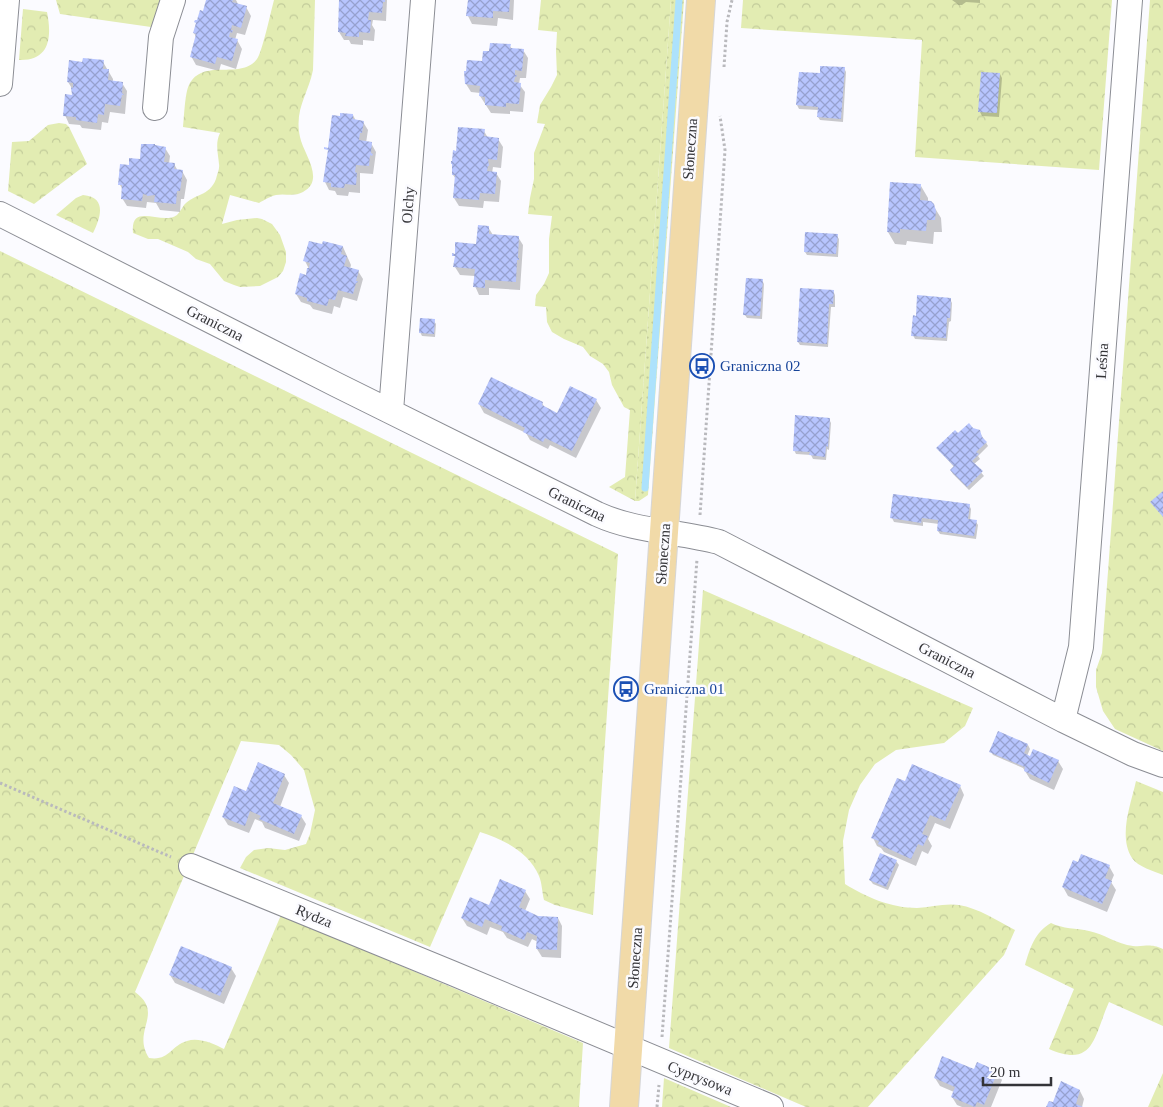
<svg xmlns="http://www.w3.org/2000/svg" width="1163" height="1107" font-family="Georgia,serif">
  <defs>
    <pattern id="grass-dots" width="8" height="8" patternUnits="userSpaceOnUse" patternTransform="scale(1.25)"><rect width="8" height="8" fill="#e2ecb2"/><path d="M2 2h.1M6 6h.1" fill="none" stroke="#c2cb9a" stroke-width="1.8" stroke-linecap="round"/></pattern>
    <pattern id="forest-crowns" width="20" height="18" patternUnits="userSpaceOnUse" patternTransform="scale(1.25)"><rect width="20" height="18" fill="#e2ecb2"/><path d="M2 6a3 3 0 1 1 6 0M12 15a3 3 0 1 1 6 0" fill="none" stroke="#c2cb9a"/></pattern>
    <pattern id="building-cross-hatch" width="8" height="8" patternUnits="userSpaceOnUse" patternTransform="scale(1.25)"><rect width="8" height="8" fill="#b7c5fe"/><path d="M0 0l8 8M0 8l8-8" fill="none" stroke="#96a1cf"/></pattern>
  </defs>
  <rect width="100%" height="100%" fill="#fbfbff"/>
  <path fill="url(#grass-dots)" d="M671,0H684L648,495L639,501H635Z"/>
  <path fill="url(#forest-crowns)" d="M56,0H161L151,27L60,14Z
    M274,0H315L313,70C308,95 294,109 300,137C303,153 326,180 303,192C294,197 285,193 276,195C271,196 264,200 259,203L230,195L222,224L237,220L257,218L262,219L272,224L280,235L286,252V262L283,271L278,277L260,286L240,287L234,285L224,281L210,264L196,259L188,252L158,239H148L133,233C130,201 162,226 177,215C180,212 182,208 184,205C195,193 209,197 216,179C217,174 220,169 219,164C218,153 215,143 220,133L183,127C184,118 185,92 189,85C203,57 241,81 257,59C262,53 271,11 274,0Z
    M541,0H671L635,501L609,487L625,477L630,410L624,407L612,385L609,372L603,364L590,356L583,347L564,339L552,332L547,322L546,307L535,306L536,295L544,284L549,273V239L552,216L528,214L530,198L534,179V153L545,124L537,123L540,105L551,87L557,75L556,51L557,32L538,30Z
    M743,0H1112L1099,170L915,157L922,40L741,28Z
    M1150,0H1163V751L1115,729L1103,711L1096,687V670L1102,653Z
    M23,9L47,12C52,37 50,61 19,60Z
    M59,123L66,124L69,127L87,164L34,204L8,191L12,142L29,141L48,125Z
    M83,195C108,197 100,219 93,233L56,215L76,198Z
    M0,251L618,554L593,915L555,905L544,900C542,892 542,883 539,876C529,852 503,839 480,832L430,947L240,868L246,857L254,850L268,848L285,850L306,844L310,834L315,810L304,770L291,755L279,745L241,741L135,992C165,1014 131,1030 149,1058C170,1061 170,1046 187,1041C199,1037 214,1044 224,1049L281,915L583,1043L579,1107H0Z
    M703,590L973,708L965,726L944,743L896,750L875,764L860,785L849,810L843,841L845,884C866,897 891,908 917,908C931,907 945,903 959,905C978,908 998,921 1015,930L1004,955L868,1107H806L669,1048Z
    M1136,781L1163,792V875C1154,871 1138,867 1132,858C1118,836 1131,804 1136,781Z
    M1051,923C1063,929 1076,928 1089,931C1104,934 1117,944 1133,946C1146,947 1149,943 1163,949V1026L1109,1002C1094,1035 1095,1069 1049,1049L1074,989L1025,965C1030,948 1035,932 1051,923Z
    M1163,1073V1107H1148Z
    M664,1078L731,1107H662Z"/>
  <path fill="#0003" d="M207,0H236L238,4L246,7L251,16L245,35L237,33L235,40H237L242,49L236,69L221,64L219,71L196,65L191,56L196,37L194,33L204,12Z
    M341,0H387L386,21L373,20L372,25L375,30L374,41L363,40V45L351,44L349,40H344L339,32Z
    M469,0H514L513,20L498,18L497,26L472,24L468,16Z
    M952,0H980V3L966,2L962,5H959Z
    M510,46L512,49L523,50L528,58L526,78H520L519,84L525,92L523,112L510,111V114L491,113L480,96V93L471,92L466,84L490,52Z
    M103,62L113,79V82L122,83L127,91L125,114L110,112L108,123L102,122L101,130L82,128L80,125L69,124L65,115L73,96V90L68,82L83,63Z
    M844,68L846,72L843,122L820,120L818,117L819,110L799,109L797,105L821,74Z
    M1000,74L1002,78L999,117L982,116L980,112Z
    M353,115L356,121L363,122L368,130L366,143H371L376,152L373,174L360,173V193L349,192L348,196L337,195L335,191L329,190L325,182Z
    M484,131L488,138L498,139L503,147L501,168L493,167L492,173H496L501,181L499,202L484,201L483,208L459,206L454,198L456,179L453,175L458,152Z
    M165,148L170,156L169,164H174L178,171H182L187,180L184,199H181L180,212L160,210L156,203L147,202L146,208L127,206L122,198L123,190L120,185L130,166Z
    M921,186L928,198V202L933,205L941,218L942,232H934L933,244L907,241L906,245L895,244L888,232Z
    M488,227L493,235L518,237L523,245L520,290L489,288V295H479L475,286V276L460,275L455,267L478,245Z
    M837,236L839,239L838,257L807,255L805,252Z
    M323,245L343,247L351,265L350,269L358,271L363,279L357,301L343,297L340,308L334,306L332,314L313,309L310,305L301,302L296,294L307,276L309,269L305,261Z
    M762,280L764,284L762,319L747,318L745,315Z
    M833,291L835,295V307H831L828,347L800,345L798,342Z
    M950,299L952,303L951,321L949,322L947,341L915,339L913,335Z
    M434,321L436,324L435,337L422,336L420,332Z
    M596,400L601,408L576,458L550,445L548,449L530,440L526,433L484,413L479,404L542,403L545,408L557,414Z
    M829,419L831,423L829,450L827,449L826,460L813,459L811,455L796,454L794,450Z
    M979,431L988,446L978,456L980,459L974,464L984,476L969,490L953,474L951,471L954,467L938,449L958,435Z
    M969,505L971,509L970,521L976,522L978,525L976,539L940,534L938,531L939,524L923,522V526L894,522L892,518Z
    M999,733L1028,745L1030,749L1027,756L1058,761L1063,769L1054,790L1030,779L1023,768L993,755L991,752Z
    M284,775L289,783L280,807L301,816L306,824L299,841L265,828L262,822L255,819L249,833L228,825L223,817L246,793Z
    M905,783L960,786L964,795L950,829L935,823L928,839L932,846L928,854L922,851L916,866L884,852L881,848L877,846L873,838Z
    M896,861L899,865L888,890L873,884L870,880Z
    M1109,866L1114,875L1111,882L1116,890L1107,912L1068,896L1063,887Z
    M525,891L530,899L525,911L538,918H558L562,926L561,958L542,957L537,949L538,942L532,939L528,947L507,938L503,932L490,927L487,935L467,926L462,918Z
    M231,968L236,976L224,1004L175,983L170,975Z
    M975,1071L997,1072L1002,1080L991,1107H962L957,1105L952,1097L954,1092L940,1086L935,1078Z
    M1080,1091L1084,1099L1082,1107H1047Z"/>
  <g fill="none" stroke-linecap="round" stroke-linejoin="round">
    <path stroke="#ade2fc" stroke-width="7" d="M645,488L679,0"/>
  </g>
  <path fill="url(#building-cross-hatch)" d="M206,0H233L232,2L247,6L241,28L232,25L231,30H233L232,33L230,32L229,37L238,39L232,61L217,57L215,64L190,57L196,34L193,33L196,23L194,22L195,20H197L200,10L203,11Z
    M339,0H385V2H383L382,13L369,12L368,20H371L370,33L359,32V37L345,36L346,33L338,32Z
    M468,0H510L509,12L493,11V18L466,16Z
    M490,43L511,44L510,48L524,49L522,71L515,70V75H517L516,77H515L514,82L521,83L519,104L506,103V107L485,105V97L479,96L480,86L465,84L464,71H466L467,60L482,61L483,51H489Z
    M83,58L104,60L103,69H109L108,80L123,82L122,93L124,95H122L120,106L105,104L104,115L98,114L97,123L76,120V117L63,116L65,94L72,95L71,87L73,88V83L67,82L69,60L82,62Z
    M820,66L845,67L841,119L817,117L818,107L796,105L799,72L820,73Z
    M981,72L1000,73L997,113L978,112Z
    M340,113L353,114V119L364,121L362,133H360L359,140L372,142L371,153L373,154L372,156L370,155L369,166L356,165L355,172L357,173L356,185L345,184L344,188L331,187V183L323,182L328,150L324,149V147L328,148L332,115L340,116Z
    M458,127L485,129L484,136L499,138L497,160L488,159L489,166H488L487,171L497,172L495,194L480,193L479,200L453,198L455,175H452V164H451V161H452L453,150L456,151Z
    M141,144H155V145L166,147L164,162L175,163L174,169L183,170L180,191H177L176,204L154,202L155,195L147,196V195L143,194L142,201L121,199L122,185H118L120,164L129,165V158L140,159Z
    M890,182L921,184L920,200L931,201L934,204L936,211L935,220H927L926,231L900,229V233L887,232Z
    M478,225L489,226V234L519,236L518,258H519V260H517L516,282L485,280V288L473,287L475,269L453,267L455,256H452V253L455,254V242L476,244Z
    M805,232L838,234L836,254L804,252Z
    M309,241L322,244L323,241L343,246L341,254L347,256L344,266L359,270L356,281H358L357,283H356L353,294L338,290L335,300L329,299L327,306L307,301V298L295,294L300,273L306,275L307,268H309L310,263L303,261Z
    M746,278L763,279L760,316L743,315Z
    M800,288L834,290L833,304H829L827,344L797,342Z
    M917,295L951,298L950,318H947L946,338L911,336L913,315L916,316Z
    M420,318L435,319L434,334L419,333Z
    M491,377L543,402L542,405L557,413L570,386L597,399L572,451L545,438L543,442L523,432L525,428L478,404Z
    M795,415L830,418L828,447L826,446L825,457L809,455L810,452L793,451Z
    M969,423L973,428L980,430L982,437L987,442L976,452L979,454L972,461L983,471L967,487L950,470L954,466L936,448L955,430L958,433Z
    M1163,491V517L1150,502Z
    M893,494L970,504L968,519L977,520L974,536L937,531L938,520L922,518L921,523L890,518Z
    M998,731L1028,744L1024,753L1030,756L1033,749L1059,760L1049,783L1024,771L1025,767L989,752Z
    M258,762L285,774L273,803L302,815L294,834L259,819L261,816L250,811L245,826L222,817L234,786L246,791Z
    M912,764L961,785L945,821L930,815L922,834L928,836L923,846L918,844L911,859L878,844L879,841L871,838L897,778L905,781Z
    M880,853L897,860L886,887L869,880Z
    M1081,854L1110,865L1105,878L1112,881L1102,904L1062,887L1073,860L1078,862Z
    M500,879L526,890L519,907L538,916L558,917L557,950L536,949L537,936L527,932L524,940L501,930L502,926L485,919L482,927L461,918L470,897L489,905Z
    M181,946L232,967L220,996L169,975Z
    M942,1056L974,1069L977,1062L998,1071L984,1105L977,1102L975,1107L951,1097L955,1087L934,1078Z
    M1061,1081L1080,1090L1076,1104L1083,1107H1046L1049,1101L1053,1102Z"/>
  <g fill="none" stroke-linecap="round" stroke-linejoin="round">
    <defs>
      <path id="minor" d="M0,84L7,0
        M155,108L161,37L173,0
        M0,214L337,385L597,514C636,532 679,531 719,542L1063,720L1133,754L1163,765
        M391,411L423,0
        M1063,720L1081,647L1130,0
        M191,866L452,973L771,1107"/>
      <path id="major" d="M624,1107L701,0"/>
    </defs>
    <use href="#minor" stroke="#8b8d94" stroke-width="26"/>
    <use href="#major" stroke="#d6d6d7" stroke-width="30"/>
    <path stroke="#b9b9bd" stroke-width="3" stroke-dasharray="2.5 2.5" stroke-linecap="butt" d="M724,67L727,22L732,0
      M700,515L725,150L720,116
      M0,783L171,857
      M662,1037L697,559
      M657,1107L659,1085"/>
    <use href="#minor" stroke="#fff" stroke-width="24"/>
    <use href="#major" stroke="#f1daa8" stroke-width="28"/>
  </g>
  <defs>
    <symbol id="bus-ring" viewBox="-11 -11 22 22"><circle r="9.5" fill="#fbfbff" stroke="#1a4fb4" stroke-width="1.5"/><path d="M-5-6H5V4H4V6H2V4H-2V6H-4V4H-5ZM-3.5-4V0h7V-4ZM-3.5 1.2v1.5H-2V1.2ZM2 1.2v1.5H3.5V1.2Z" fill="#1a4fb4"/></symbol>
  </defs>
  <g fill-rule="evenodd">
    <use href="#bus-ring" x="688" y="352" width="28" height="28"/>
    <use href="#bus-ring" x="612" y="675" width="28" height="28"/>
  </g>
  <g text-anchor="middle" stroke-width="5" stroke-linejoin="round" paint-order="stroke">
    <g font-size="15" fill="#343438" stroke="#fbfbff">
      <text transform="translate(690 149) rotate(-86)" y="5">Słoneczna</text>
      <text transform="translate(408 205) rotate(-86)" y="5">Olchy</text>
      <text transform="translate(215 323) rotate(27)" y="5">Graniczna</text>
      <text transform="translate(1102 361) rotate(-86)" y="5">Leśna</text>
      <text transform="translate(577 504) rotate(26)" y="5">Graniczna</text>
      <text transform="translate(663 554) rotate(-86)" y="5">Słoneczna</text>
      <text transform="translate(947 660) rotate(27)" y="5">Graniczna</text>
      <text transform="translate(314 916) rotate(22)" y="5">Rydza</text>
      <text transform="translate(635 958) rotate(-86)" y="5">Słoneczna</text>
      <text transform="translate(700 1078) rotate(22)" y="5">Cyprysowa</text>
    </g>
    <g font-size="15" fill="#164399" stroke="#fbfbff" text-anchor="start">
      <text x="720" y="371">Graniczna 02</text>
      <text x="644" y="694">Graniczna 01</text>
    </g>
  </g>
  <path d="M983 1077v8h68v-8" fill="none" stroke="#343438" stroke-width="2.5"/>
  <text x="990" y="1077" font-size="15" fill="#343438" stroke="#fbfbff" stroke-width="4" paint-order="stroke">20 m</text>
</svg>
